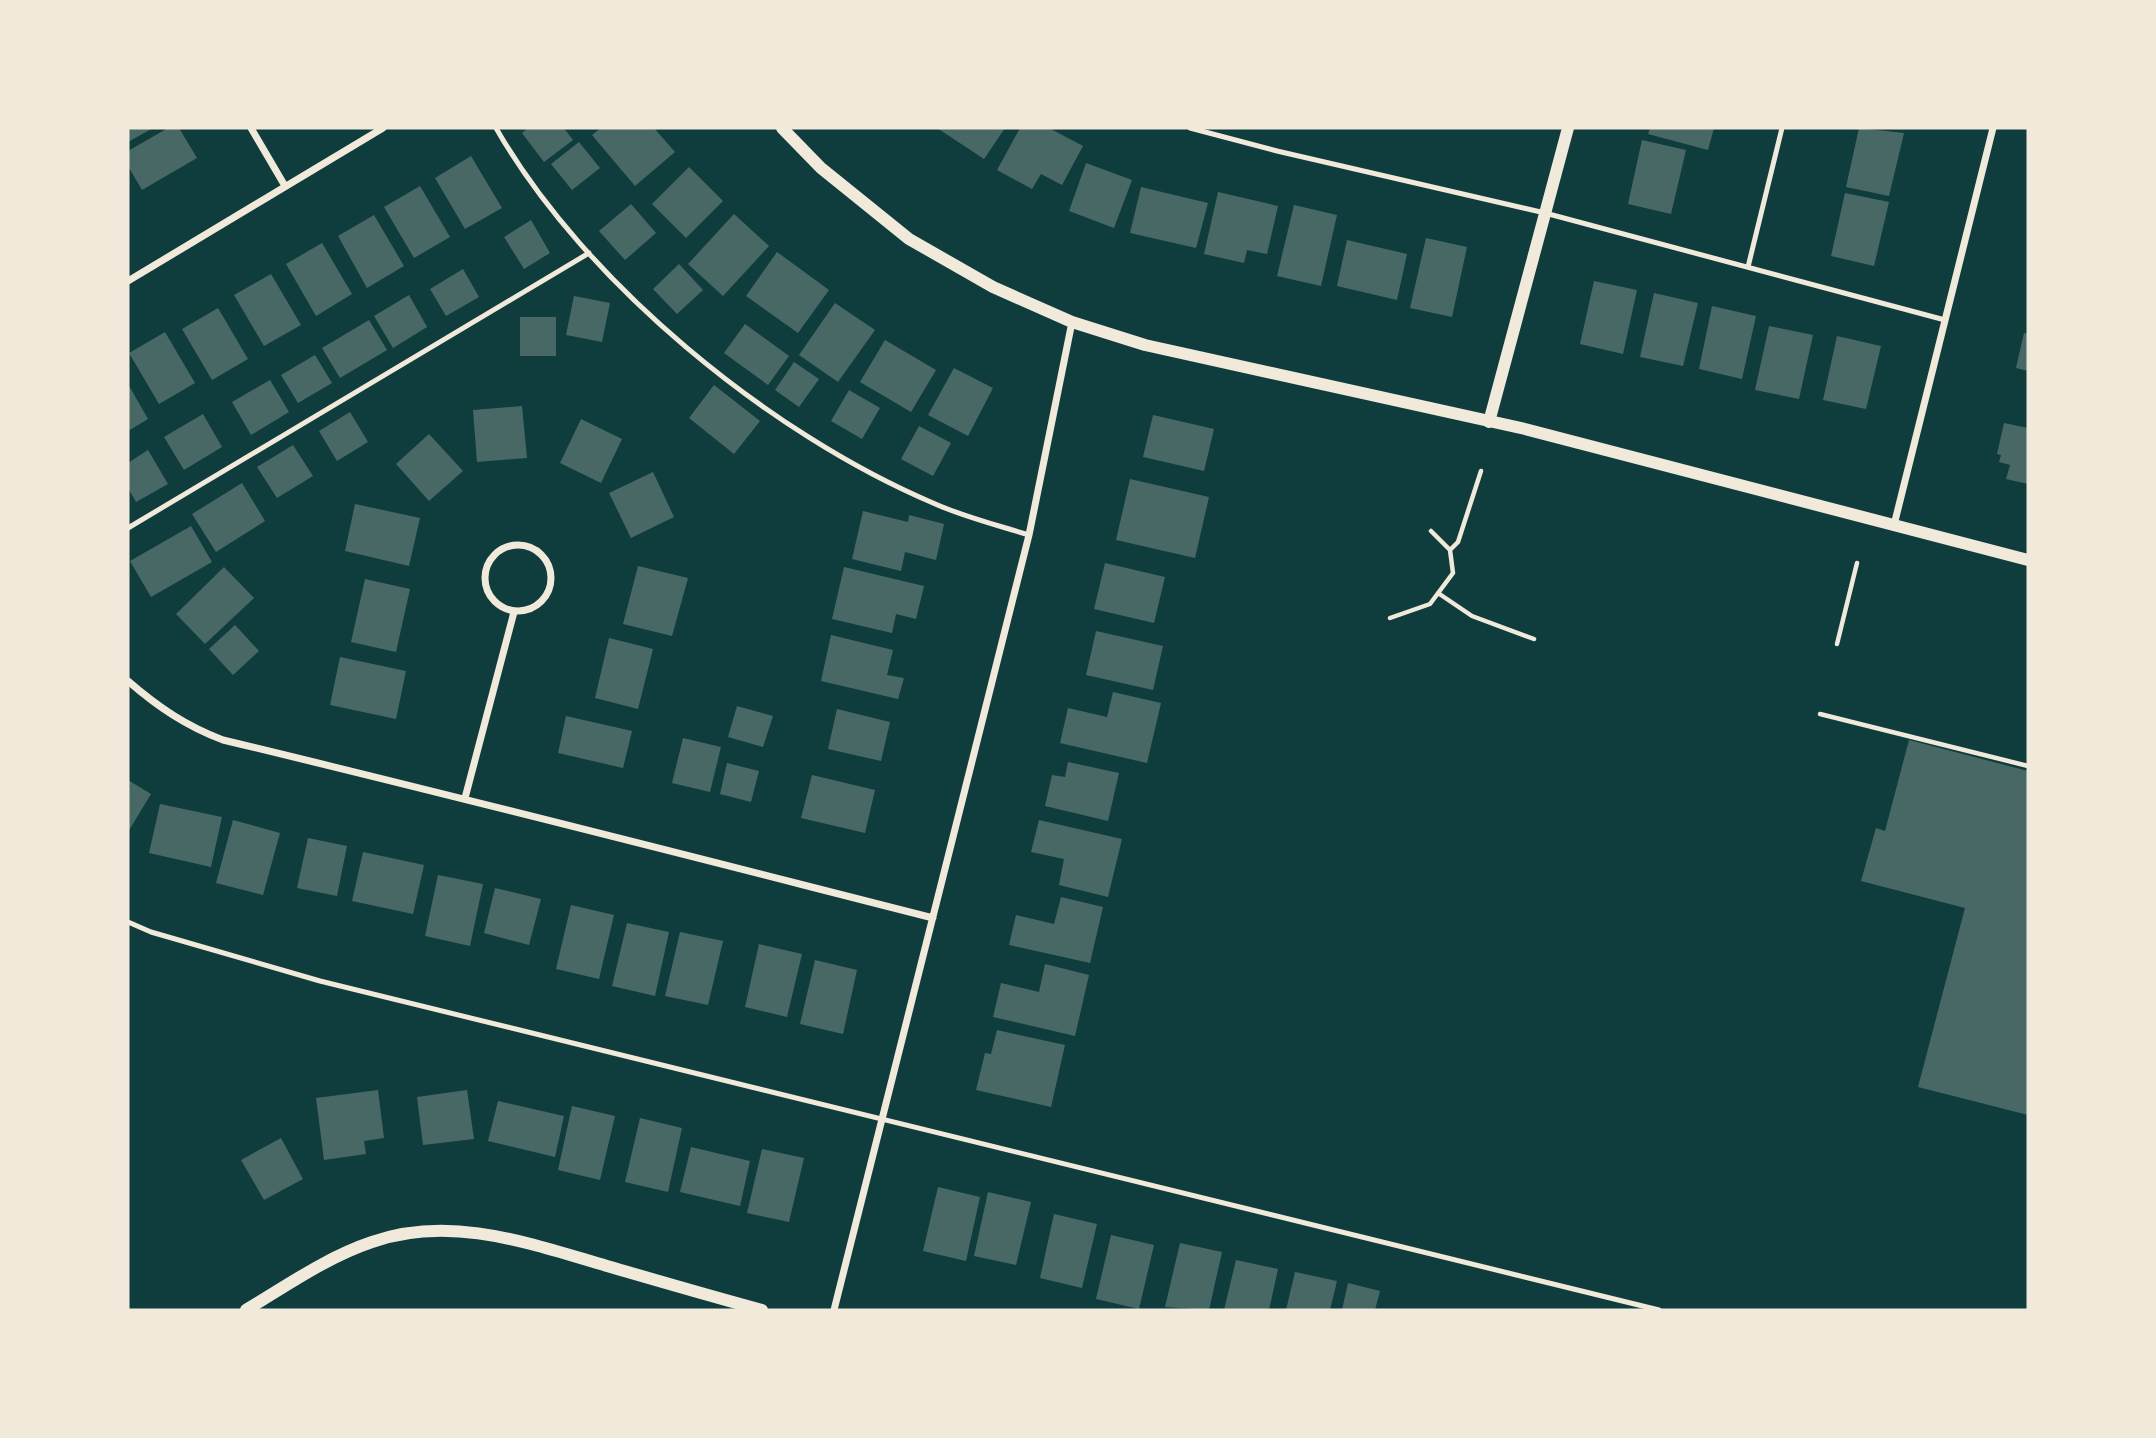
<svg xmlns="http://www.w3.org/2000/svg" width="2156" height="1438" font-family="'Work Sans',sans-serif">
  <rect width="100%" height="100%" fill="#0f3d3e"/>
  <path fill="#486865" d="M128,128H153L128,142Z
    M168,128H179L197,158L142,190L128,166V151Z
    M528,128H564L573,140L544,162L522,133Z
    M601,128H654L675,152L635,186L592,135Z
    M937,128H1005L984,159Z
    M1020,128H1049L1083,146L1062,185L1041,174L1032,189L997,170Z
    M1650,128H1714L1708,150L1648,134Z
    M1859,128L1904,133L1889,196L1846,187Z
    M1642,140L1686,150L1671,214L1628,204Z
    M579,142L600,168L572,190L551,164Z
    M471,156L502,208L465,229L435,178Z
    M1086,163L1132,180L1114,228L1069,211Z
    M689,167L723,201L686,238L652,204Z
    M420,186L450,237L414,258L384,207Z
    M1141,187L1208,203L1196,248L1130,233Z
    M1218,192L1278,206L1267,254L1247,250L1244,263L1204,254Z
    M1845,193L1889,202L1874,266L1831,256Z
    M631,204L656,233L625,260L599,231Z
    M1294,205L1337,215L1321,286L1277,276Z
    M734,214L769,246L723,296L688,264Z
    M374,215L404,266L367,288L338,236Z
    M531,220L550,253L524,269L504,237Z
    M1426,238L1467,247L1452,317L1410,308Z
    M1347,240L1407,254L1397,300L1337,286Z
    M322,243L352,294L316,316L286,264Z
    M777,252L829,290L798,333L746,296Z
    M679,264L703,290L677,314L653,289Z
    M463,269L479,297L446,316L430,289Z
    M271,274L301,325L264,346L234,295Z
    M1594,281L1637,290L1623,354L1580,344Z
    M1654,293L1698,303L1683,366L1640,357Z
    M409,295L427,327L393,348L374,316Z
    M574,296L610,303L602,342L566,335Z
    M835,303L875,330L838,382L799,355Z
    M1712,306L1756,316L1742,379L1699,369Z
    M218,308L248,359L212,380L182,329Z
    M520,317H556V356H520Z
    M369,320L387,350L340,378L322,348Z
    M745,324L789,356L768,385L724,353Z
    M1769,326L1813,335L1799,399L1755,390Z
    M165,332L195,383L159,404L129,353Z
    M2024,333L2028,334V371L2016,368Z
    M1837,336L1881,346L1866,409L1823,400Z
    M885,340L936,370L911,412L860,382Z
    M315,355L332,383L298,403L281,375Z
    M794,362L819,379L799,407L775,390Z
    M954,368L993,388L968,436L928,415Z
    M270,380L289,412L251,435L232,402Z
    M128,384L148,419L128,431Z
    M714,385L760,421L734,454L689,418Z
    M849,390L880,408L862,439L831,421Z
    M522,406L527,458L477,462L473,410Z
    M350,412L368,442L337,461L319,431Z
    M203,414L222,447L184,470L164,437Z
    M1153,415L1214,429L1204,471L1143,457Z
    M581,419L622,439L601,483L560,463Z
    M2004,423L2028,428V484L2006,479L2010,465L1999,462L2001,455L1997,454Z
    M919,426L951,443L933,476L901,459Z
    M429,434L463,471L429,501L396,464Z
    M293,445L313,476L277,498L257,467Z
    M148,450L168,484L136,502L128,488V463Z
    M653,472L674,517L631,538L609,493Z
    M1130,479L1209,497L1195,558L1116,540Z
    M242,483L265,521L216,552L192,514Z
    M355,504L420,518L409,566L345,551Z
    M863,511L908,522L909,515L944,524L936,560L905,552L901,571L852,559Z
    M191,526L212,562L151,597L130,561Z
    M1105,563L1165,577L1154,623L1094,609Z
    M638,566L688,578L672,636L623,624Z
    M224,567L254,598L205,644L176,614Z
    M844,567L924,586L916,619L896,614L892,633L832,619Z
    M365,579L410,589L396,652L351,642Z
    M235,625L259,651L233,675L209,649Z
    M1096,631L1163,646L1153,690L1086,675Z
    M831,635L893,650L887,675L904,678L898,699L821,681Z
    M609,638L653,649L638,709L595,698Z
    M340,657L406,671L396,719L330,705Z
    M1113,692L1161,703L1147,763L1060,743L1068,708L1107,717Z
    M737,706L773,716L763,747L728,737Z
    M837,709L890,722L881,761L828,749Z
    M566,716L632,731L623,768L558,753Z
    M683,738L721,747L710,792L672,783Z
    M1909,740L2028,771V1115L1918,1087L1965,908L1861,881L1876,828L1885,831Z
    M1068,762L1119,773L1108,821L1045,806L1052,775L1065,777Z
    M727,763L759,771L751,802L720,794Z
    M812,775L875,790L865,833L801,818Z
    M128,780L151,794L128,832Z
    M160,804L222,817L211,867L149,853Z
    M233,820L280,833L263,895L216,883Z
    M1039,820L1122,839L1108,897L1059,885L1064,859L1031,852Z
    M308,838L347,846L337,896L297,888Z
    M363,852L424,865L413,914L352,901Z
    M438,875L483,884L470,946L425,936Z
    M495,888L541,899L529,945L484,933Z
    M1061,897L1103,907L1090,963L1009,945L1016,915L1054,924Z
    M571,905L614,915L599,979L556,969Z
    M627,923L669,932L655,996L612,986Z
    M680,932L723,941L708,1005L665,996Z
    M759,944L802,954L787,1017L745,1007Z
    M815,960L857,970L843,1034L800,1024Z
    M1045,964L1089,975L1075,1036L993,1017L1001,983L1039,992Z
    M997,1030L1065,1045L1051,1107L976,1090L985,1053L991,1054Z
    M378,1090L384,1138L364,1141L366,1154L324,1160L316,1098Z
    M467,1090L474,1139L423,1145L417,1097Z
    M498,1101L564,1116L555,1157L488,1141Z
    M572,1106L615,1116L600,1180L558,1170Z
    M640,1118L682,1128L668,1192L625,1182Z
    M281,1138L303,1179L264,1200L241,1160Z
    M691,1147L750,1161L740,1206L680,1192Z
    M762,1149L804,1158L789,1222L747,1213Z
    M938,1187L980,1197L966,1261L923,1251Z
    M988,1192L1031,1202L1016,1265L974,1256Z
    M1054,1214L1097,1224L1082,1288L1040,1278Z
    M1111,1235L1154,1245L1139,1309L1096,1299Z
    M1180,1243L1222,1252L1209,1310L1165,1307Z
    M1236,1260L1278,1269L1269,1310H1224Z
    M1295,1272L1337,1281L1330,1310H1286Z
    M1348,1283L1380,1291L1375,1310H1342Z"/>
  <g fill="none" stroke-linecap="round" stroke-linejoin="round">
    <path stroke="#f1e9da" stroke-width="4.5" d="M1431,531L1450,550L1458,542L1481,471
      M1438,593L1472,616L1534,639
      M1390,618L1430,604L1453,573L1450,550
      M1837,644L1857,563
      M1820,714L2028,766"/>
    <path stroke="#f1e9da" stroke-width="5" d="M496,128C584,282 770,434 933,503C964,517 997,525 1029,535
      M1190,128L1277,151L1545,213L1945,320
      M1748,267L1782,128
      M128,528L589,253
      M128,922L151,932L320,981L1659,1310"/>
    <path stroke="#f1e9da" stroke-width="7" d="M251,128L285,186
      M128,281L383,128
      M1894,525L1993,128
      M485 578a33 33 0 1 1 66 0a33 33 0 1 1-66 0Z
      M128,681C158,707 186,726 223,740C461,797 697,858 933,918
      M465,798L514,612
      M834,1310L1029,535L1072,322"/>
    <path stroke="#f1e9da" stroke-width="12" d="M782,128L821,168L909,239L993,287L1072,322L1145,345L1525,429L2028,560
      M1489,422L1568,128
      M246,1310C286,1286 327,1257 372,1242C451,1214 531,1244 607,1266C659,1281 710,1296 762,1310"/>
  </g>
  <rect width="2156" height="1438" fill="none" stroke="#f1e9da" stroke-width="259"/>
</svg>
